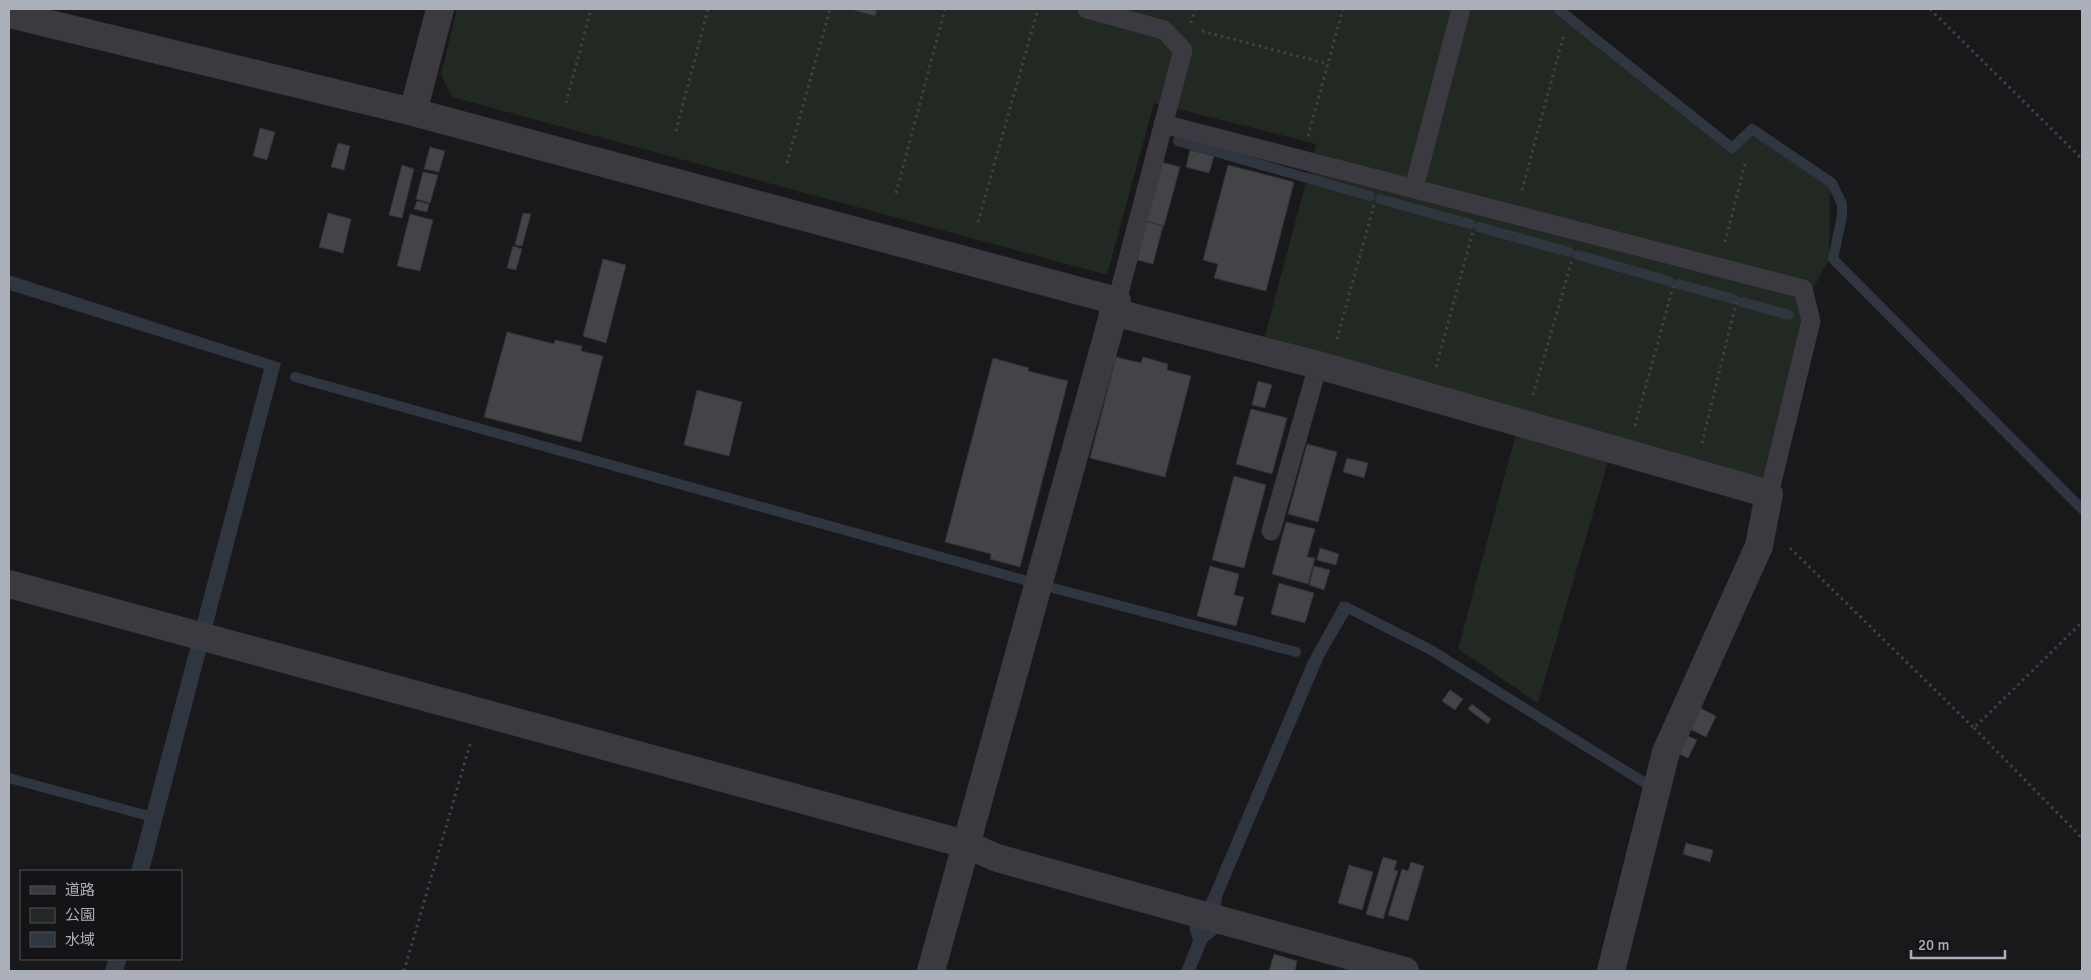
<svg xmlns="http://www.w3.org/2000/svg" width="2091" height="980" font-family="Signika,'Noto Sans JP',sans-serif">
  <rect width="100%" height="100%" fill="#19191b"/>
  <path fill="#212922" d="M457,9H1552L1731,150L1751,132L1830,185L1829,259L1813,289L1765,475L1759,480L1264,339L1316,144L1154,103L1107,275L452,97L441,75Z
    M1517,430L1609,458L1538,703L1458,649Z"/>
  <path fill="#2f363f" d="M9,275L281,363L149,871H131L264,369L9,290Z
    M1341,601L1353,607L1324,657L1222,897L1218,933L1207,942L1195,971H1181L1193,941L1189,927L1208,897L1308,661Z
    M108,959H127L123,971H105Z"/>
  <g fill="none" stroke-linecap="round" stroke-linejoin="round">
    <path stroke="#2f363f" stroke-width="10" d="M1558,9L1732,148L1752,129L1832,183L1842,204V216L1833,259L2082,509
      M1178,141L1370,196
      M1380,199L1470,224
      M1479,227L1569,252
      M1578,255L1669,281
      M1678,284L1734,299
      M1742,302L1789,315
      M295,377L1024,580
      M1053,588L1296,652
      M1343,612L1346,607L1431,650L1645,783
      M9,778L156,818"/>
  </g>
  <path fill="#434448" stroke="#333337" d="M849,9H877L875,16Z
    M260,128L275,132L267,160L253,156Z
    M338,143L350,146L344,170L331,167Z
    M430,147L445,151L439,172L424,169Z
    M1190,150L1214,156L1209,173L1186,167Z
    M1161,162L1180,167L1164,226L1146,221Z
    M402,165L414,169L402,218L389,215Z
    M1228,165L1294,182L1266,291L1214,278L1218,264L1203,260Z
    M423,172L438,175L430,203L416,199Z
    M417,201L429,204L427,212L414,209Z
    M328,213L351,219L343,253L319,247Z
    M523,213L531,214L522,246L515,245Z
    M410,214L433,220L420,271L397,266Z
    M1144,221L1163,226L1153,264L1134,259Z
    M513,246L522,249L516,270L507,268Z
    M603,259L626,265L606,343L583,336Z
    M507,332L554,344L555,340L582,346L581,351L603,356L581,442L484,417Z
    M1116,357L1141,363L1143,357L1168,364L1167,370L1191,376L1165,477L1090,458Z
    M993,358L1029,368L1028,371L1068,381L1020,567L990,559L991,554L945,542Z
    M1258,381L1272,385L1265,408L1252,405Z
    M697,390L742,402L729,456L684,445Z
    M1251,409L1287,418L1272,474L1236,464Z
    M1307,444L1337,452L1318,522L1288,514Z
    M1347,458L1368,463L1364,478L1343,472Z
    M1234,476L1266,485L1244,568L1212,560Z
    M1286,522L1315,529L1307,557L1315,558L1308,584L1272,574Z
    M1320,548L1339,554L1336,565L1317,560Z
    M1210,566L1239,574L1234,595L1244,597L1236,626L1197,616Z
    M1314,566L1330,570L1324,590L1309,585Z
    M1279,583L1314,593L1305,623L1271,614Z
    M1450,690L1463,699L1455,710L1442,701Z
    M1472,704L1491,719L1488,724L1468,709Z
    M1698,707L1716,716L1706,737L1688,728Z
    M1686,735L1697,740L1688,758L1677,753Z
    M1686,843L1713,850L1710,862L1683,854Z
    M1383,857L1397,861L1394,870L1398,871L1383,919L1366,914Z
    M1411,862L1424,866L1408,921L1388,915L1402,869L1408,871Z
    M1349,865L1373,872L1362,910L1338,903Z
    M1274,954L1297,961L1295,971H1269Z"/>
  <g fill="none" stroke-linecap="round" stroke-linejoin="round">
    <path stroke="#404147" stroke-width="3" stroke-dasharray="2.5 4" stroke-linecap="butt" d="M1930,9L2082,159
      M1191,23L1195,9
      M1202,31L1328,64
      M566,103L591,9
      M676,131L708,9
      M1308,136L1343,9
      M787,163L830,9
      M1522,190L1564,34
      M896,193L945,9
      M978,222L1038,9
      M1725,242L1746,160
      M1337,339L1374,205
      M1436,367L1473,231
      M1533,395L1573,257
      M1635,426L1674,283
      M1702,443L1737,299
      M1790,548L1974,728L2082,622
      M1974,728L2082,838
      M404,971L471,741"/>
    <path stroke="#3a3a40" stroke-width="19" d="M1087,9L1164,30L1183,50L1117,301
      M1163,124L1803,289L1811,321L1769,494
      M1414,188L1461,9
      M1271,531L1318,365"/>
    <path stroke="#3a3a40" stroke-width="28" d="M9,14L413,112L1117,301L931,971
      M413,112L440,9
      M1113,312L1318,365L1769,494L1759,546L1666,752L1611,971
      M9,584L965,844L997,858L1405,971"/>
  </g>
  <rect width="2091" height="980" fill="none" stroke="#abafba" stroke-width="20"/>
  <rect x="20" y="870" width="162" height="90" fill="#141416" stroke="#505258"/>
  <rect x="30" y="886" width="25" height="8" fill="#3a3a40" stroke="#505258"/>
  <text x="65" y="895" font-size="15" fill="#abafba">道路</text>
  <rect x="30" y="908" width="25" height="15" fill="#212922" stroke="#505258"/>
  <text x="65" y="920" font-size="15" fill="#abafba">公園</text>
  <rect x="30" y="932" width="25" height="15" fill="#2f363f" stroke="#505258"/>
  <text x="65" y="945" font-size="15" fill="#abafba">水域</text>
  <path d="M1911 950v8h94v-8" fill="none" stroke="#abafba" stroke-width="2.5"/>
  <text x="1918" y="950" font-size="15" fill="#abafba" stroke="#141416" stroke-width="4" paint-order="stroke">20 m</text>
</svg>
